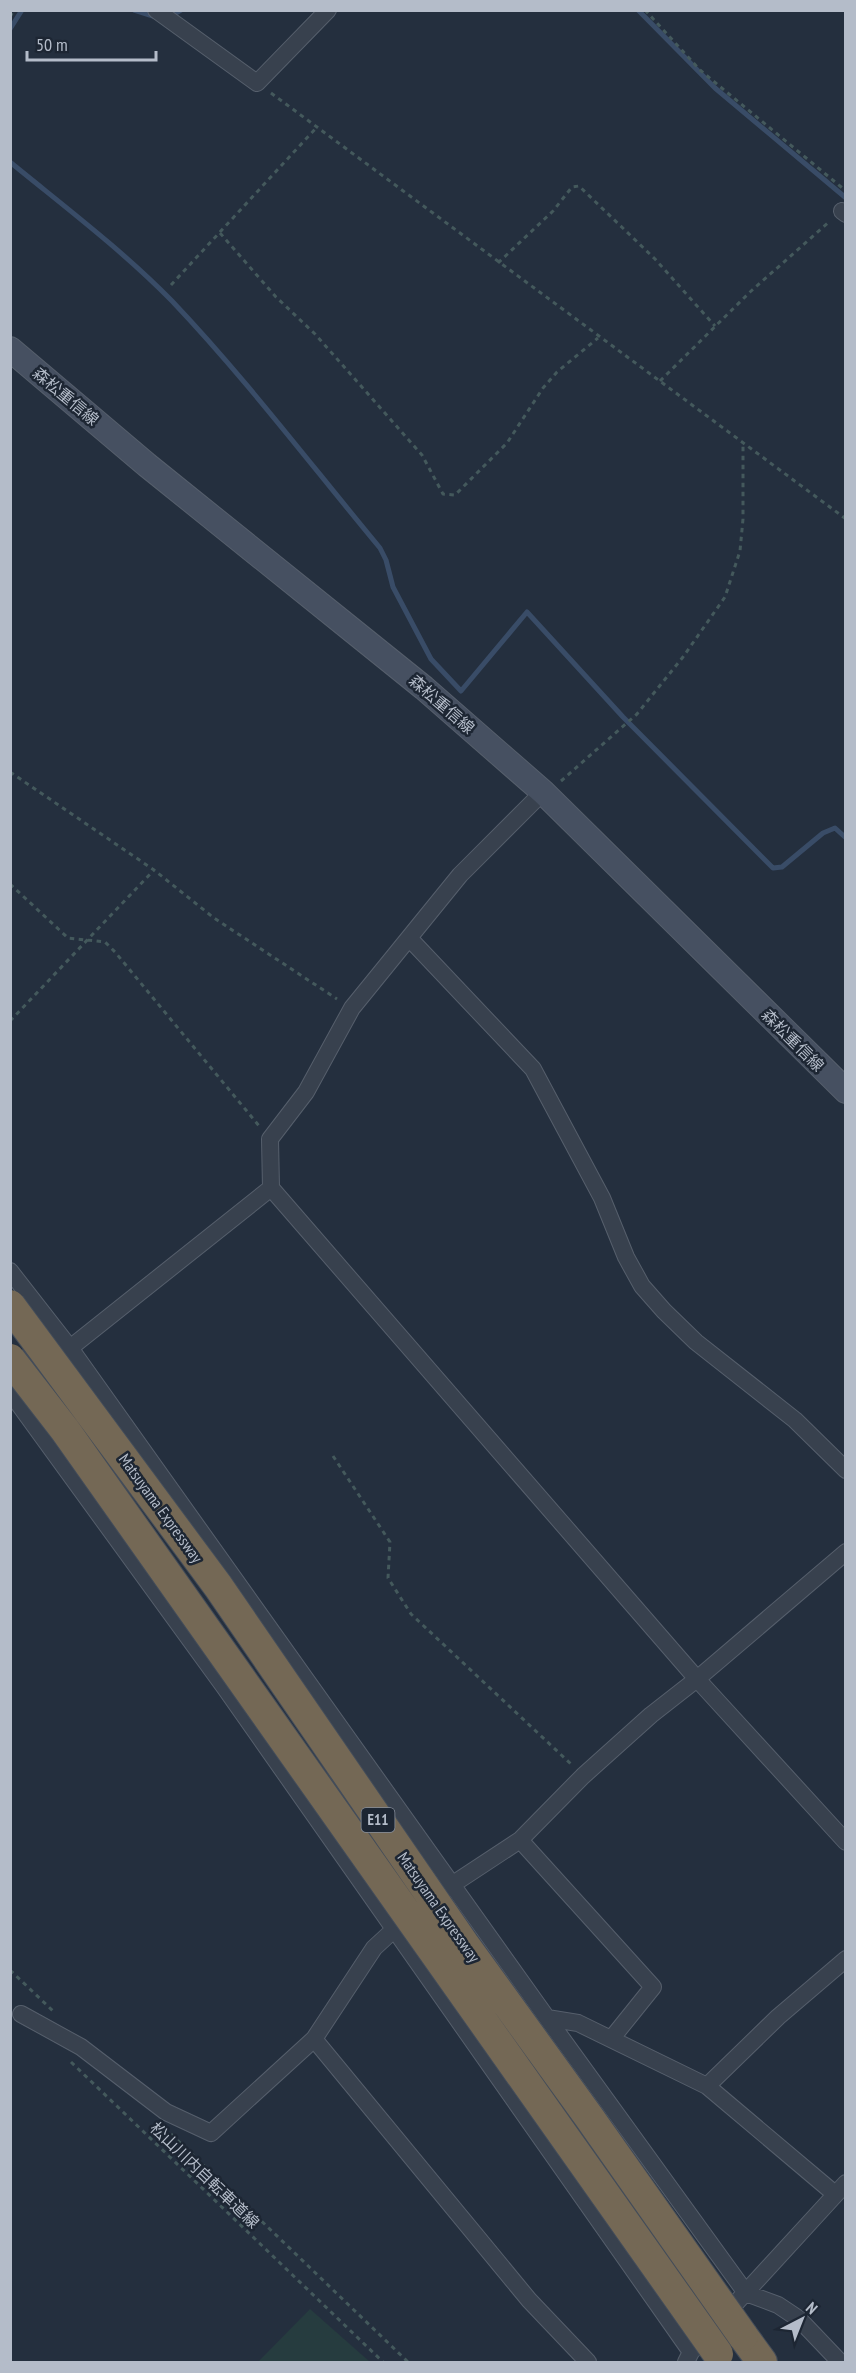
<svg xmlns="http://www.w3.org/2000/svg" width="856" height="2373" font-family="'PT Sans Narrow','Noto Sans JP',sans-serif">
  <rect width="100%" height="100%" fill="#242f3e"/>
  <path fill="#263c3f" d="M310,2309L370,2362H258Z"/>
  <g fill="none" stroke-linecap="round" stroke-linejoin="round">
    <path stroke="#394c67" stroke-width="5" d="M134,10L156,17
      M638,10L715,88L846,198
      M169,17L181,10
      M10,29L22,10
      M10,162C65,207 122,250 172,301C246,379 311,465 380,548L386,560L393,587L431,659L461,691L527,612L623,717L773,868L782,867L823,833L835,828L846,838"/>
    <defs>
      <path id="street" d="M156,10L257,83L328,10
        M842,211L846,214
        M543,792L460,875L352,1008L306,1092L270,1139L271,1188L697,1679L846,1842
        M409,938L533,1069L602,1198L626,1257L642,1286L664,1311L696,1342L795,1420L846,1470
        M10,1271L70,1348L547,2018L746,2293L778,2305L799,2319L840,2362
        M70,1348L271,1188
        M10,1392L225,1688L691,2352
        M520,1840L653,1987L612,2038
        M444,1890L520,1840L583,1776L651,1715L697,1679L846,1552
        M21,2014L81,2047L166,2112L211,2133L314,2039L374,1948L400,1924
        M547,2018L578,2023L707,2086L835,2194
        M314,2039L529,2300L588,2362
        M707,2086L778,2017L846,1959
        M686,2362L691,2352L846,2183"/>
      <path id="secondary" d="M10,349L147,465L424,688L543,792L846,1091"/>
      <path id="highway" d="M743,2336L762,2362"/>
    </defs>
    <use href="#street" stroke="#565f6c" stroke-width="18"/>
    <use href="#secondary" stroke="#565f6c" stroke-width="26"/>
    <use href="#highway" stroke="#434c59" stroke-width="32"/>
    <path stroke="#44595c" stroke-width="3" stroke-dasharray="4.5 4.5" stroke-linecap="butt" d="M645,10L700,70L846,191
      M10,17L14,10
      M271,93L846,519
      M220,233L276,297L315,334L422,455L443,494L455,495L507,443L543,388L557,372L598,338
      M498,263L553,211L572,187L579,186L655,259L715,326
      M171,285L317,127
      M660,381L750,292L829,222
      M10,772L154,870L214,918L337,999
      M561,781L637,714L683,657L725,597L740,551L743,519V444
      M10,884L68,938L105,942L115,952L260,1127
      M10,1021L154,870
      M333,1456L390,1542L388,1578L411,1614L572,1765
      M10,1970L53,2011
      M71,2062L383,2362
      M171,2134L408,2362"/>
    <use href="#street" stroke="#38414e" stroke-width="16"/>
    <use href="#secondary" stroke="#465061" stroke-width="24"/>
    <use href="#highway" stroke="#746855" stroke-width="30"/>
    <defs>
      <path id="highway-bridge" d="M10,1305L218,1586L464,1944L589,2117L743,2336
        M10,1359L65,1430L718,2354"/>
    </defs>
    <use href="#highway-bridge" stroke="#434c59" stroke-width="32" stroke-linecap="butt"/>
    <use href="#highway-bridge" stroke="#746855" stroke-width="30"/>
  </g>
  <g text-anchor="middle" stroke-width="5" stroke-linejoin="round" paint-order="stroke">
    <rect fill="#1d2633" stroke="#878f9c" stroke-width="1.5" x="361.5" y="1808" width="33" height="24" rx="4.5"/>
    <g font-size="15" font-weight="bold" fill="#b4bcc9">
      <text x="378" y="1825">E11</text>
    </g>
    <g font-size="16" fill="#b4bcc9" stroke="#1d2633">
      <text transform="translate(66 396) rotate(40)" y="6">森松重信線</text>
      <text transform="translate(442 704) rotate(41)" y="6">森松重信線</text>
      <text transform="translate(793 1040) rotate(45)" y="6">森松重信線</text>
      <text transform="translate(161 1508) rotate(54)" y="6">Matsuyama Expressway</text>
      <text transform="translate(439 1907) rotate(55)" y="6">Matsuyama Expressway</text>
      <text transform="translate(205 2175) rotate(44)" y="6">松山川内自転車道線</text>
    </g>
  </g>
  <rect width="856" height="2373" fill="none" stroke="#b4bcc9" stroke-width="24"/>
  <g transform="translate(802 2319) rotate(42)" stroke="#1d2633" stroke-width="4.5" paint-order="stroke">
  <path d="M0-4.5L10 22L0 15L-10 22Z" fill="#b4bcc9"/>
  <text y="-9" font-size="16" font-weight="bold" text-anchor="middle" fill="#b4bcc9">N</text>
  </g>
  <path d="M27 51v9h129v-9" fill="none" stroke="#b4bcc9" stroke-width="3"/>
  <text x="36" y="51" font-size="18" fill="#b4bcc9" stroke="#1d2633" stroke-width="4.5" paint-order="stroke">50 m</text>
</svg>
